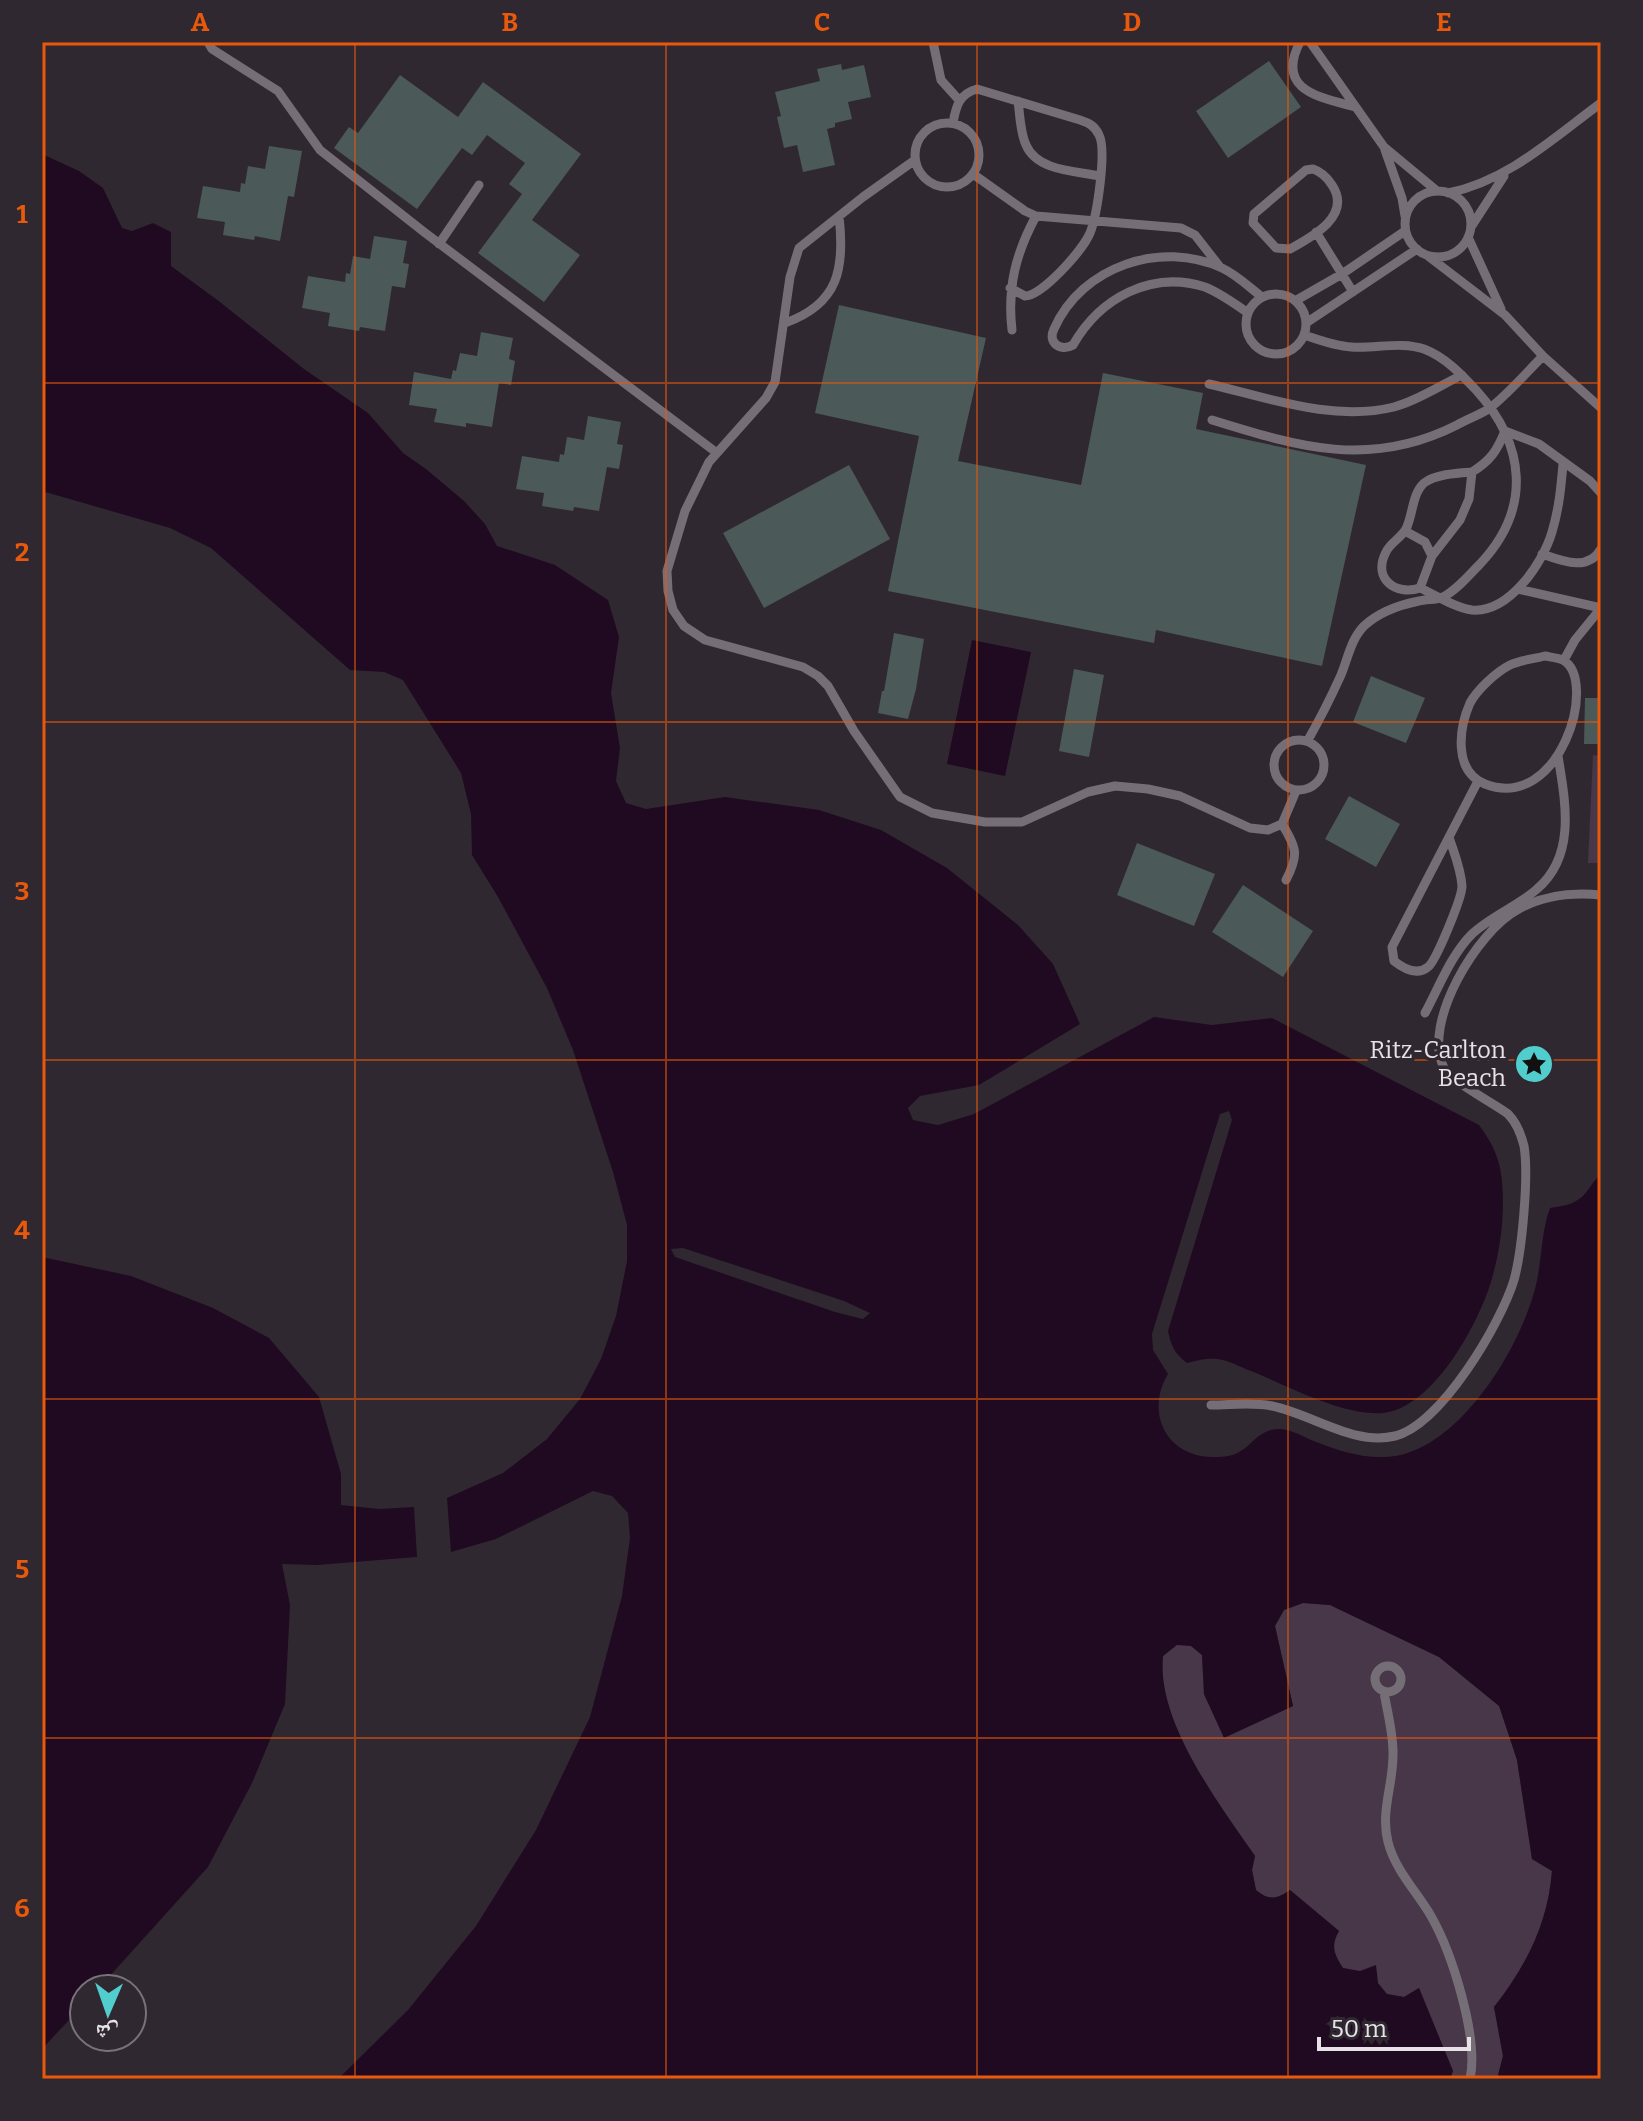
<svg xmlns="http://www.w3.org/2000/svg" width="1643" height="2121" font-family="Bitter,'Noto Naskh Arabic',serif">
  <rect width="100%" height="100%" fill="#302830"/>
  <path fill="#473748" d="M1593,755L1601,756V863H1588Z
    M1303,1603L1330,1605L1439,1657L1500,1706L1517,1760L1532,1859L1552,1871C1548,1924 1526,1966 1494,2007L1503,2056L1497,2079H1450L1453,2071L1419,1988L1404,1997L1386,1994C1375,1978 1362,1972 1343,1968C1334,1954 1331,1946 1339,1931L1290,1890C1277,1899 1269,1901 1256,1890L1252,1870L1255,1856C1219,1803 1156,1722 1163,1656L1177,1644L1191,1646L1202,1655L1204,1694L1224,1737L1293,1706L1275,1626L1284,1610Z"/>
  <path fill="#200a21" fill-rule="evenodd" d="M42,154L79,171L103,188L122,228L132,231L153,223L171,232V266L220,302L304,369L368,413L403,453L426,469L464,501L485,524L497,546L555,565L608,600L619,637L611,693L620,748L616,781L626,803L646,809L725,797L819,810L881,830L947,868L1018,925L1053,964L1080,1024L979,1085L920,1096L908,1108L913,1120L938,1125L974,1114L1154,1017L1212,1025L1272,1018L1479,1125C1489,1139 1496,1150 1500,1168C1507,1204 1501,1253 1489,1288C1475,1329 1432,1408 1383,1413C1343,1416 1288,1386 1251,1371C1242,1368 1232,1362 1223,1360C1210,1357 1199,1360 1187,1363C1175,1354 1171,1346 1168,1331L1232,1120L1229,1111L1220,1114L1152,1334L1153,1350L1168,1374C1144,1414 1168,1459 1216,1457C1222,1457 1234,1456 1239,1452C1255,1443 1259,1429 1280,1429C1292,1429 1307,1439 1319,1443C1339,1451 1362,1458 1384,1457C1456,1456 1521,1348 1536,1285C1542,1260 1541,1232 1550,1208C1564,1206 1578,1204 1587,1191C1593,1184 1593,1180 1601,1176V2079H1497L1503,2056L1494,2007C1526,1966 1548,1924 1552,1871L1532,1859L1517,1760L1499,1706L1439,1657L1330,1605L1303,1603L1284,1610L1275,1626L1293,1706L1224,1738L1204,1694L1202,1655L1191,1646L1177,1645L1163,1656C1156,1721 1219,1804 1255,1856L1252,1870L1256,1890C1269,1901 1277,1899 1290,1890L1339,1931C1330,1946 1334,1954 1343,1968L1360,1971L1376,1965L1378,1983L1387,1994L1404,1997L1419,1988L1453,2071L1450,2079H338L408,2010L476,1926L536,1830L590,1717L622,1596L630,1538L628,1513L612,1496L593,1491L496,1539L451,1552L447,1498L503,1473L547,1439L580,1399L601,1359L616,1316L627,1261V1225L613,1172L573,1050L547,988L498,897L472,855L471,814L461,773L403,680L384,672L350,670L211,548L170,528L42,491ZM683,1248L844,1301L870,1313L863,1319L835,1312L675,1257L671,1249Z
    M972,640L1031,652L1005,776L947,764Z
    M42,1257L131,1276L213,1308L269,1338L319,1397L341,1474V1505L379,1509L414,1507L417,1557L317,1565L282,1564L290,1605L285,1704L252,1783L208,1867L98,1989H84V2004L42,2049Z"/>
  <path fill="#4b5958" d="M1269,61L1301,107L1228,158L1196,111Z
    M841,64L842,70L864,65L871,97L848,102L852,119L835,123V127L827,129L835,165L803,172L797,145L784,148L777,117L781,116L775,92L820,81L817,69Z
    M400,75L458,117L483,82L581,154L532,220L580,255L544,302L478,253L522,194L509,184L525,163L487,135L472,155L462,148L417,209L334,148L349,127L358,133Z
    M269,146L302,151L294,197L288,196L280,241L255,236L254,240L223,235L225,222L197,218L203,186L240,192L241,183L245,184L248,166L265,169Z
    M374,236L407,241L403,263L409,264L405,288L392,286L385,331L360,327L359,331L328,326L330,313L302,308L308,276L345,282L346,273L350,274L353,256L370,259Z
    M839,305L986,338L958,461L1081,485L1103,373L1203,393L1196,429L1366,465L1322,666L1156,630L1154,643L888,591L919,436L815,413Z
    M481,332L513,338L509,359L515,361L511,385L499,383L492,427L466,423V427L434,422L437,409L409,405L414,372L451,379L453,370L456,371L460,353L477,356Z
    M588,416L621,422L617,444L623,445L619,469L607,467L599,511L574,507L573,511L542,506L544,493L516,489L522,456L559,462L560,454L564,455L567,437L584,440Z
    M849,465L890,539L764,608L723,533Z
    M894,633L924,639L916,689L908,719L878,713L882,691H884Z
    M1074,669L1104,675L1089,757L1059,751Z
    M1371,676L1425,698L1406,743L1353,722Z
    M1585,698H1601V744H1584Z
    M1349,796L1400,824L1376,867L1325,839Z
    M1137,843L1215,874L1194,926L1117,895Z
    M1243,885L1313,931L1283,977L1212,932Z"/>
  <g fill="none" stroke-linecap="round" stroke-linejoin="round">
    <path stroke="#766e77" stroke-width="9" d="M208,42L212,49L278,91L320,150L424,232L717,453
      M933,42L941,80L959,100
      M1300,42C1275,90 1319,97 1355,107
      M1310,42L1384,147L1437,191
      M1018,101C1020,115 1020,132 1026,145C1037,171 1075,171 1100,176
      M953,123C956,106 959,94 977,89L1080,120C1089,123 1095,126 1099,135C1107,150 1097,216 1090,233C1083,250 1042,296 1025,296L1010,288
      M915 155a32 32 0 1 1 64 0a32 32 0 1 1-64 0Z
      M1385,150L1402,198L1405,216
      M915,160L863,197L799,248L790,277L775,382L766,398L709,462L685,511L667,571L668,591L673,610L684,626L705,640L803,667L818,676L828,686L854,731L900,797L932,813L985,822H1022L1088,792L1115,786L1148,789L1180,796L1250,828L1268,830L1282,824L1296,791
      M1313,169C1322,172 1327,177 1332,185C1352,215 1314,236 1290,249L1276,248L1253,223L1254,214L1306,170Z
      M973,174L1025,211L1036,216L1181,228L1195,235L1220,267
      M1405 224a33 33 0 1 1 66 0a33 33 0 1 1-66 0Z
      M1448,193C1508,181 1553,138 1601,103
      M1471,227L1504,176
      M1316,232L1353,292
      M1468,237L1501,309
      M439,244L479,185
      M1428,256L1505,315L1543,356L1601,408
      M1246 324a30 30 0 1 1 60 0a30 30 0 1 1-60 0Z
      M1295,301L1342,274L1405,231
      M1248,313C1234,303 1220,293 1205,287C1151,270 1100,298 1073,345C1061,352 1047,343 1054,329C1082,266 1161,240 1222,268C1237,275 1249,287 1262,297
      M785,323C839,304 845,268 839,216
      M1306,323L1417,249
      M1012,330C1007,287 1016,253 1036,216
      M1304,335C1319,340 1335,346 1351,347C1375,349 1401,341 1424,349C1445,357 1461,374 1476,390C1526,445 1532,509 1480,564C1469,575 1457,590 1443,597C1436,600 1427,599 1419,601C1399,605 1379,612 1364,626C1351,639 1348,658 1341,675C1331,697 1320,719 1308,740
      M1209,384C1269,398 1333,422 1394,407C1417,401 1441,385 1462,375
      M1212,420C1299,447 1370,469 1457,425C1467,419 1480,415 1490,408C1509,393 1526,373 1543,356
      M1472,472L1469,499L1460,520L1432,556L1420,588C1396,596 1372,579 1386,552C1390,543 1401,538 1406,529C1413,515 1412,494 1424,483C1436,474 1458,473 1472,472Z
      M1472,472C1490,461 1497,451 1505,431L1539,444L1590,481L1601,493
      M1405,531L1425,542L1432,556
      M1542,554C1562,561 1588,572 1601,549
      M1420,588C1436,595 1455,608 1472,610C1509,613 1543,563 1552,532C1559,509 1561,487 1563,464
      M1518,589L1601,608
      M1545,656C1550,657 1559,658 1563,660C1599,680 1560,813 1485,784C1453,771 1459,728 1470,703C1477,690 1496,672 1510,665C1520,660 1534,659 1545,656Z
      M1564,660L1575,640L1601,608
      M1274 765a25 25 0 1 1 50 0a25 25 0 1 1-50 0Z
      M1282,824C1297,848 1299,855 1286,880
      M1449,837C1454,853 1461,869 1462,886C1462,898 1436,961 1428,967C1417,976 1404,969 1394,961L1392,947L1478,781
      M1425,1013C1439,987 1451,955 1472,934C1491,916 1518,906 1537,889C1577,855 1565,800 1558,756
      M1211,1405C1231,1405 1253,1402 1272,1406C1312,1414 1353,1446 1395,1436C1441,1425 1501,1323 1514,1280C1522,1251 1529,1176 1524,1146C1521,1134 1517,1123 1508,1114C1493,1103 1451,1081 1444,1068C1421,1023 1478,931 1517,910C1543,895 1572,892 1601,895
      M1375 1679a13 13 0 1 1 26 0a13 13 0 1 1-26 0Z
      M1384,1692C1387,1711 1393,1732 1393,1752C1394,1783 1380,1811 1388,1842C1395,1870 1417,1892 1431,1916C1452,1953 1479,2038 1470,2079"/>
  </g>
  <path fill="none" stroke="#e8590c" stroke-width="2" stroke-opacity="0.55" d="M355,42V2079M666,42V2079M977,42V2079M1288,42V2079M42,383H1601M42,722H1601M42,1060H1601M42,1399H1601M42,1738H1601"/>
  <defs>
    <symbol id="sight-disc" viewBox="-11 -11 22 22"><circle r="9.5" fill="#52cdcd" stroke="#302830"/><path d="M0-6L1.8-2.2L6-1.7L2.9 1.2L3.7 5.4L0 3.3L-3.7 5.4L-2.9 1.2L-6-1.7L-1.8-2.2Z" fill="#111"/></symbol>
  </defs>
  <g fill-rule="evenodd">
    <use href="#sight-disc" x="1512" y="1042" width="44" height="44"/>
  </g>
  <g text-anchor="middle" stroke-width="7" stroke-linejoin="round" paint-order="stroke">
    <g font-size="24" fill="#e6e2e7" stroke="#302830" text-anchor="end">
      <text x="1506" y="1058">Ritz-Carlton<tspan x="1506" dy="28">Beach</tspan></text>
    </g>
  </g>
  <rect width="1643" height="2121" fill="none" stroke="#302830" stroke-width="88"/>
  <g transform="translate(108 2013) rotate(182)"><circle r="38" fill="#302830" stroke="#797279" stroke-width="2"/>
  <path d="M0-6L14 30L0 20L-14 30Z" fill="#52cdcd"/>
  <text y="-12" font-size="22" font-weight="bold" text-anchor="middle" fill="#e6e2e7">ش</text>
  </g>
  <path d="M1319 2037v12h150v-12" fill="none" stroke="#e6e2e7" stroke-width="4"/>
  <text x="1331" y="2037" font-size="24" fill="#e6e2e7" stroke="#302830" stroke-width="6" paint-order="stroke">50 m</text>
  <rect x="44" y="44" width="1555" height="2033" fill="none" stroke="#e8590c" stroke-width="3"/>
  <g font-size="26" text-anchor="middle" font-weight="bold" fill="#e8590c">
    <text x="200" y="31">A</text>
    <text x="510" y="31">B</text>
    <text x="822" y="31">C</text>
    <text x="1132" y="31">D</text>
    <text x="1444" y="31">E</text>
    <text x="22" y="223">1</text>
    <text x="22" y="561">2</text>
    <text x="22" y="900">3</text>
    <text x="22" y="1239">4</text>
    <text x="22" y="1578">5</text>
    <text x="22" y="1917">6</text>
  </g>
</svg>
